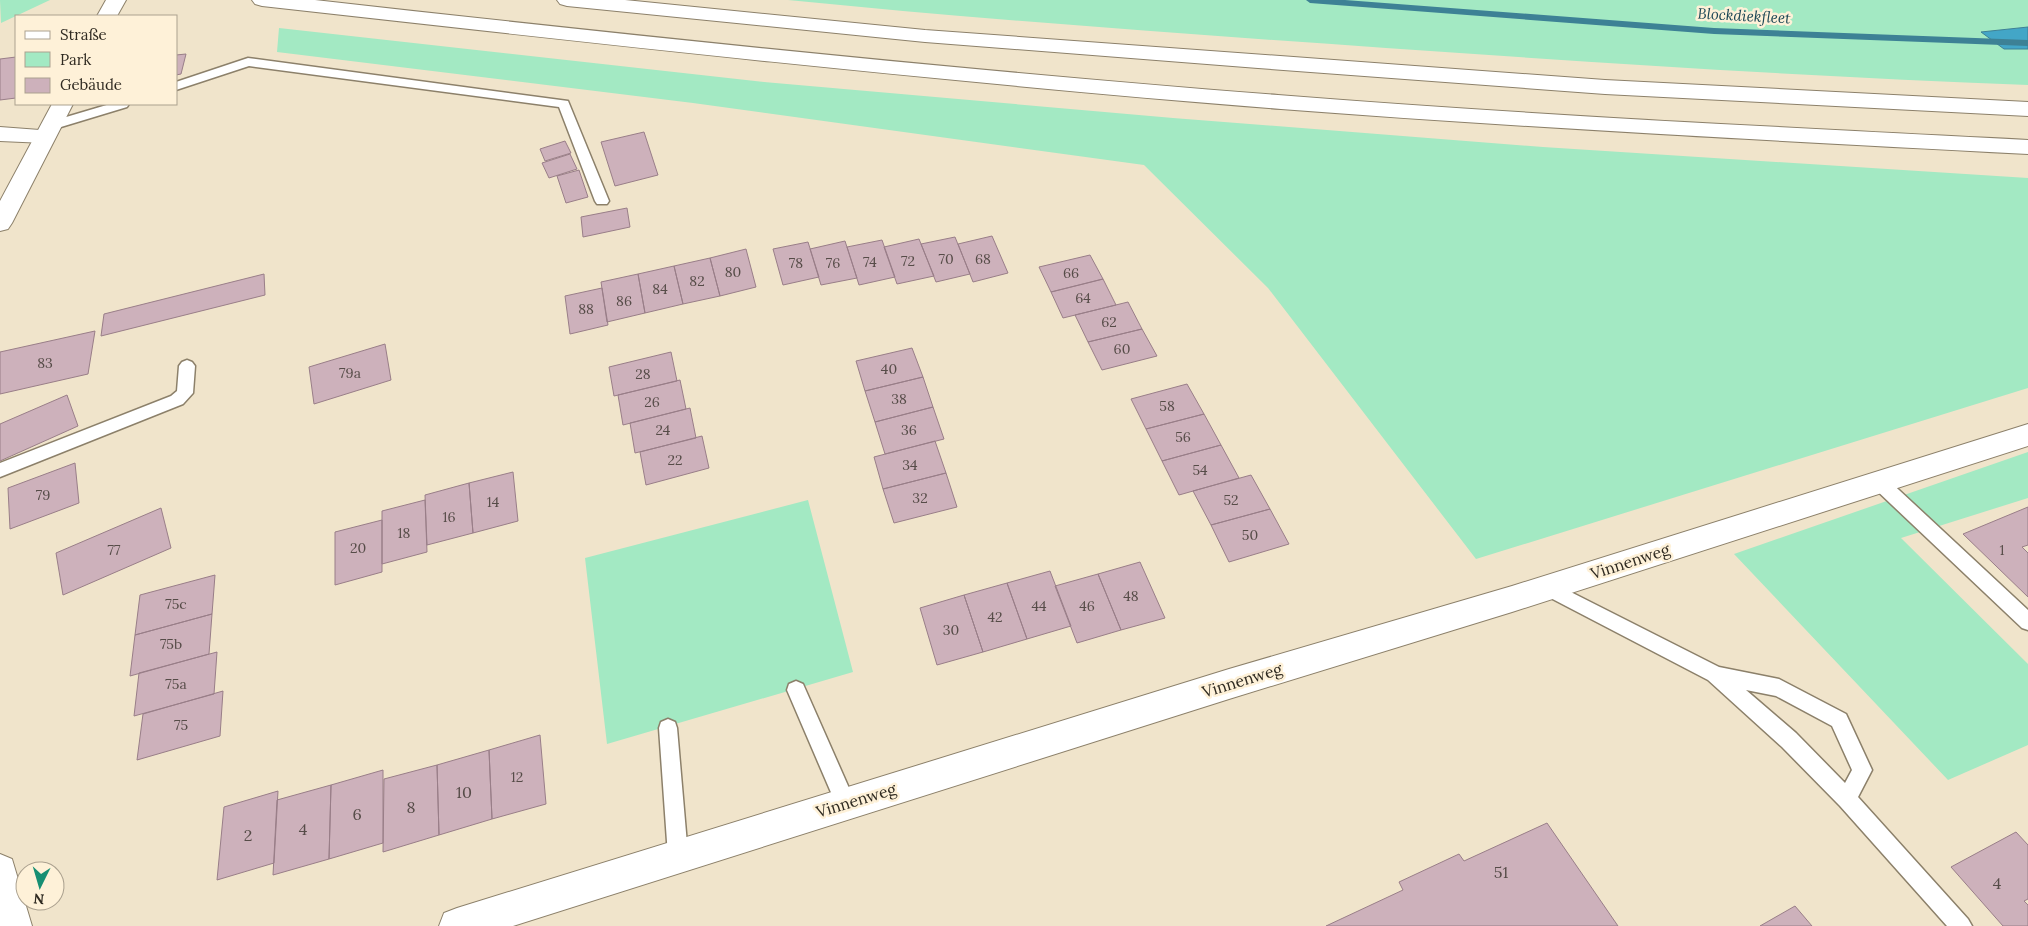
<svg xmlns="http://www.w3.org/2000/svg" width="2028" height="926" font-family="Lora,serif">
  <rect width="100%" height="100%" fill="#f0e4cb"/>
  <path fill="#a3e9c3" d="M0,0H50L1,23Z
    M788,0H2028V27L1982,32L2005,49H2028V85C1814,77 1600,63 1386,48C1186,34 987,20 788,0Z
    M279,28L764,82L1173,118L1543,147L2028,178V388L1476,559L1268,288L1144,165L693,103L277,52Z
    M2028,452V498L1901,538L2028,664V745L1948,780L1734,554Z
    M808,500L853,672L607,744L585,558Z"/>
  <path fill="#43a6c7" stroke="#3d8195" d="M2028,27V49H2004L1981,32Z"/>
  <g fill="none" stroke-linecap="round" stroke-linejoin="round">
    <path fill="#3d8195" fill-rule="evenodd" d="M1306,0H1345L1714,28L2028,40V46L1714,34L1310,3Z"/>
  </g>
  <path fill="#cdb1bb" stroke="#997e88" d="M186,54L181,74L176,75V55Z
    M16,57V98L0,100V59Z
    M644,132L658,175L615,186L601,142Z
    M565,141L571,153L545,161L540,149Z
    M570,154L577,169L549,178L542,163Z
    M579,170L588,197L566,203L557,176Z
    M627,208L630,227L583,237L581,217Z
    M992,236L1008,273L973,282L958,244Z
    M955,237L970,274L936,282L921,244Z
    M919,239L934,276L897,284L884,247Z
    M882,240L895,277L859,285L847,247Z
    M845,241L857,278L821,285L810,249Z
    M808,242L819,277L783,285L773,249Z
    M746,249L756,287L720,296L710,258Z
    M1090,255L1103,279L1051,292L1039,267Z
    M710,258L720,296L683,304L674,266Z
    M674,266L683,304L645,313L638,274Z
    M264,274L265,295L101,336L104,314Z
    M638,274L645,313L607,322L601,282Z
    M1103,279L1116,305L1063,318L1051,292Z
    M602,288L608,325L570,334L565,296Z
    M1128,302L1142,329L1088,342L1075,315Z
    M1142,329L1157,356L1102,370L1088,342Z
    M95,331L88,374L0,394V352Z
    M385,344L391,380L314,404L309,367Z
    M912,348L923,377L865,391L856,361Z
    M671,352L677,381L614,396L609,367Z
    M923,377L933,407L875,422L865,391Z
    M680,380L686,409L623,425L618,395Z
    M1187,384L1204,414L1146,429L1131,399Z
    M67,395L78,426L0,461V424Z
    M933,407L944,439L885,454L875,422Z
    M690,408L696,438L635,453L630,423Z
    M1204,414L1221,445L1162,461L1146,429Z
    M702,436L709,468L646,485L640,452Z
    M935,441L946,473L883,489L874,457Z
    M1221,445L1239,478L1179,495L1162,461Z
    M75,463L79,503L10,529L8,488Z
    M513,472L518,521L473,533L469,483Z
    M946,473L957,507L894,523L883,489Z
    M1251,475L1270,509L1211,525L1193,491Z
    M469,483L473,533L427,545L425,495Z
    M425,500L427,552L382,564V511Z
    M2028,507V545L2022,547L2028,553V597L1963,534Z
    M161,508L171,548L63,595L56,553Z
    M1270,509L1289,544L1229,562L1211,525Z
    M382,520V572L335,585V532Z
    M1140,562L1165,618L1121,630L1098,574Z
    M1050,571L1071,626L1027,639L1007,583Z
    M1098,574L1121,630L1077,643L1055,586Z
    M215,575L212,614L135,635L140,595Z
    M1007,583L1027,639L983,652L964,595Z
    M964,595L983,652L937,665L920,608Z
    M212,614L209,654L130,676L135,635Z
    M217,652L214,694L134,716L139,673Z
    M223,691L220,736L137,760L143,714Z
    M540,735L546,804L492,819L489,750Z
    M489,750L492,819L439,835L437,765Z
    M437,765L439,835L383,852L384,779Z
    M383,770V843L329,859L331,785Z
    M331,785L329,859L273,875L277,800Z
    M278,791L274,863L217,880L224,807Z
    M1547,823L1618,926H1326L1403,890L1399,882L1459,854L1464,861Z
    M2016,832L2028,845V899L2024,901L2028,905V926H2003L1951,867Z
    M1795,906L1812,926H1760Z"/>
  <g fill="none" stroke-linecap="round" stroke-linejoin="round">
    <defs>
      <path id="lane" d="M248,58L568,101L609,201L607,204H597L595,201L559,107L249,66L176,90V82Z
        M110,104H129L127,107L51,130L45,126L46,123Z
        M187,360L192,362L195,366L193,393L183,404L0,477V463L171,396L177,391L179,366L182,362Z
        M1879,475L1885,477L2028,610V630L2022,628L1873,487L1871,482L1873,477Z
        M1547,580L1719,667L1779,679L1846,714L1872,770L1858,797L1968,919L1972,926H1947L1840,806L1782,747L1708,680L1541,593L1538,588L1541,583ZM1746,690L1776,696L1832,726L1852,770L1845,783L1796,733Z
        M796,681L803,684L856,804L853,811L846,814L839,811L787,690L789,684Z
        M668,719L675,722L677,728L688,856L685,863L678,866L671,863L668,856L659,728L661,722Z"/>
      <path id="street" d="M0,127L53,131L56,136L53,141L45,143L0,141Z
        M2028,424V446L1512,612L1229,699L513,926H439L444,913L457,908L1229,669L1512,586Z"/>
      <path id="secondary" d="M106,0H126L117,16H97Z
        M52,104H73L12,223L8,229L0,231V201Z
        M0,854L12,859L32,926H0Z"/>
      <path id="highway" d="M252,0H315C635,36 956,70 1278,95C1527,115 1778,127 2028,140V154C1779,141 1530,128 1281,109C941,82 601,44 262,6L255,4Z
        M557,0H625L925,30L1605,80L2028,102V116L1605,94L1258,68L925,42L567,6L560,4Z"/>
    </defs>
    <use href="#lane" stroke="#8c806a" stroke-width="3"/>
    <use href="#street" stroke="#8c806a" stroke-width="2"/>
    <use href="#secondary" stroke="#8c806a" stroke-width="2"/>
    <use href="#highway" stroke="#8c806a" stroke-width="2"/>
    <use href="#lane" fill="#fff" fill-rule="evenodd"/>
    <use href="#street" fill="#fff" fill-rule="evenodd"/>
    <use href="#secondary" fill="#fff" fill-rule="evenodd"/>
    <use href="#highway" fill="#fff" fill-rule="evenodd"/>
  </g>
  <g text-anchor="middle" stroke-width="5" stroke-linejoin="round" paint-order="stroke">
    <g font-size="14" fill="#564c48">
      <text x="946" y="264">70</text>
      <text x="983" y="264">68</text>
      <text x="908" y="266">72</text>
      <text x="870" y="267">74</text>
      <text x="796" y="268">78</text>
      <text x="833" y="268">76</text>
      <text x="733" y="277">80</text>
      <text x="1071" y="278">66</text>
      <text x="697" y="286">82</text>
      <text x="660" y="294">84</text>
      <text x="1083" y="303">64</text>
      <text x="624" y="306">86</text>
      <text x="586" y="314">88</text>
      <text x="1109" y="327">62</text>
      <text x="1122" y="354">60</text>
      <text x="45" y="368">83</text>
      <text x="889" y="374">40</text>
      <text x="350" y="378">79a</text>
      <text x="643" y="379">28</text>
      <text x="899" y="404">38</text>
      <text x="652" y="407">26</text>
      <text x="1167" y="411">58</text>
      <text x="663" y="435">24</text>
      <text x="909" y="435">36</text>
      <text x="1183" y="442">56</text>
      <text x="675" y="465">22</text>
      <text x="910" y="470">34</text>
      <text x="1200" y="475">54</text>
      <text x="43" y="500">79</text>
      <text x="920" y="503">32</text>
      <text x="1231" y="505">52</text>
      <text x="493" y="507">14</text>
      <text x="449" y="522">16</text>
      <text x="404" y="538">18</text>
      <text x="1250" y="540">50</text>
      <text x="358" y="553">20</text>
      <text x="114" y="555">77</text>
      <text x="2002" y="555">1</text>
      <text x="1131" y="601">48</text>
      <text x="176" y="609">75c</text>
      <text x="1039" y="611">44</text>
      <text x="1087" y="611">46</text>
      <text x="995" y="622">42</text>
      <text x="951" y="635">30</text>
      <text x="171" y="649">75b</text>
      <text x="176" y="689">75a</text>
      <text x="181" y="730">75</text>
      <text x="517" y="782">12</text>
    </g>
    <g font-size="15" font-style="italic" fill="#1c4756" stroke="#fef1d8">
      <text transform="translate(1744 16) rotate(3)" y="5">Blockdiekfleet</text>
    </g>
    <g font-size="16" fill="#2f2a21" stroke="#fef1d8">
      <text transform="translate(1630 561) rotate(-18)" y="6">Vinnenweg</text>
      <text transform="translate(1242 680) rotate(-17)" y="6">Vinnenweg</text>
      <text transform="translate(856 800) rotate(-17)" y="6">Vinnenweg</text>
    </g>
    <g font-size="16" fill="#564c48">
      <text x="464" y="798">10</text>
      <text x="411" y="813">8</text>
      <text x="357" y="820">6</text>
      <text x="303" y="835">4</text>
      <text x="248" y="841">2</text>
      <text x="1501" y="878">51</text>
      <text x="1997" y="889">4</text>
    </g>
  </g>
  <rect x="15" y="15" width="162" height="90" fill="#fef1d8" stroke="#aba18f"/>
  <rect x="25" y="31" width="25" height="8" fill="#ffffff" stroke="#aba18f"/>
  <text x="60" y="40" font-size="15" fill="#2f2a21">Straße</text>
  <rect x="25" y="52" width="25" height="15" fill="#a3e9c3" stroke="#aba18f"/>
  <text x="60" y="65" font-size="15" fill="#2f2a21">Park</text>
  <rect x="25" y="78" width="25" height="15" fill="#cdb1bb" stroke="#aba18f"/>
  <text x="60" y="90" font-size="15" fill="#2f2a21">Gebäude</text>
  <g transform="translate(40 886) rotate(185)"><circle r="24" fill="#fef1d8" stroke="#aba18f"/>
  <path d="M0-4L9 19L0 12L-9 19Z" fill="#178f73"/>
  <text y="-8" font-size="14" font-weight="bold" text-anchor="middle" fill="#2f2a21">N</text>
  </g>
</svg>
